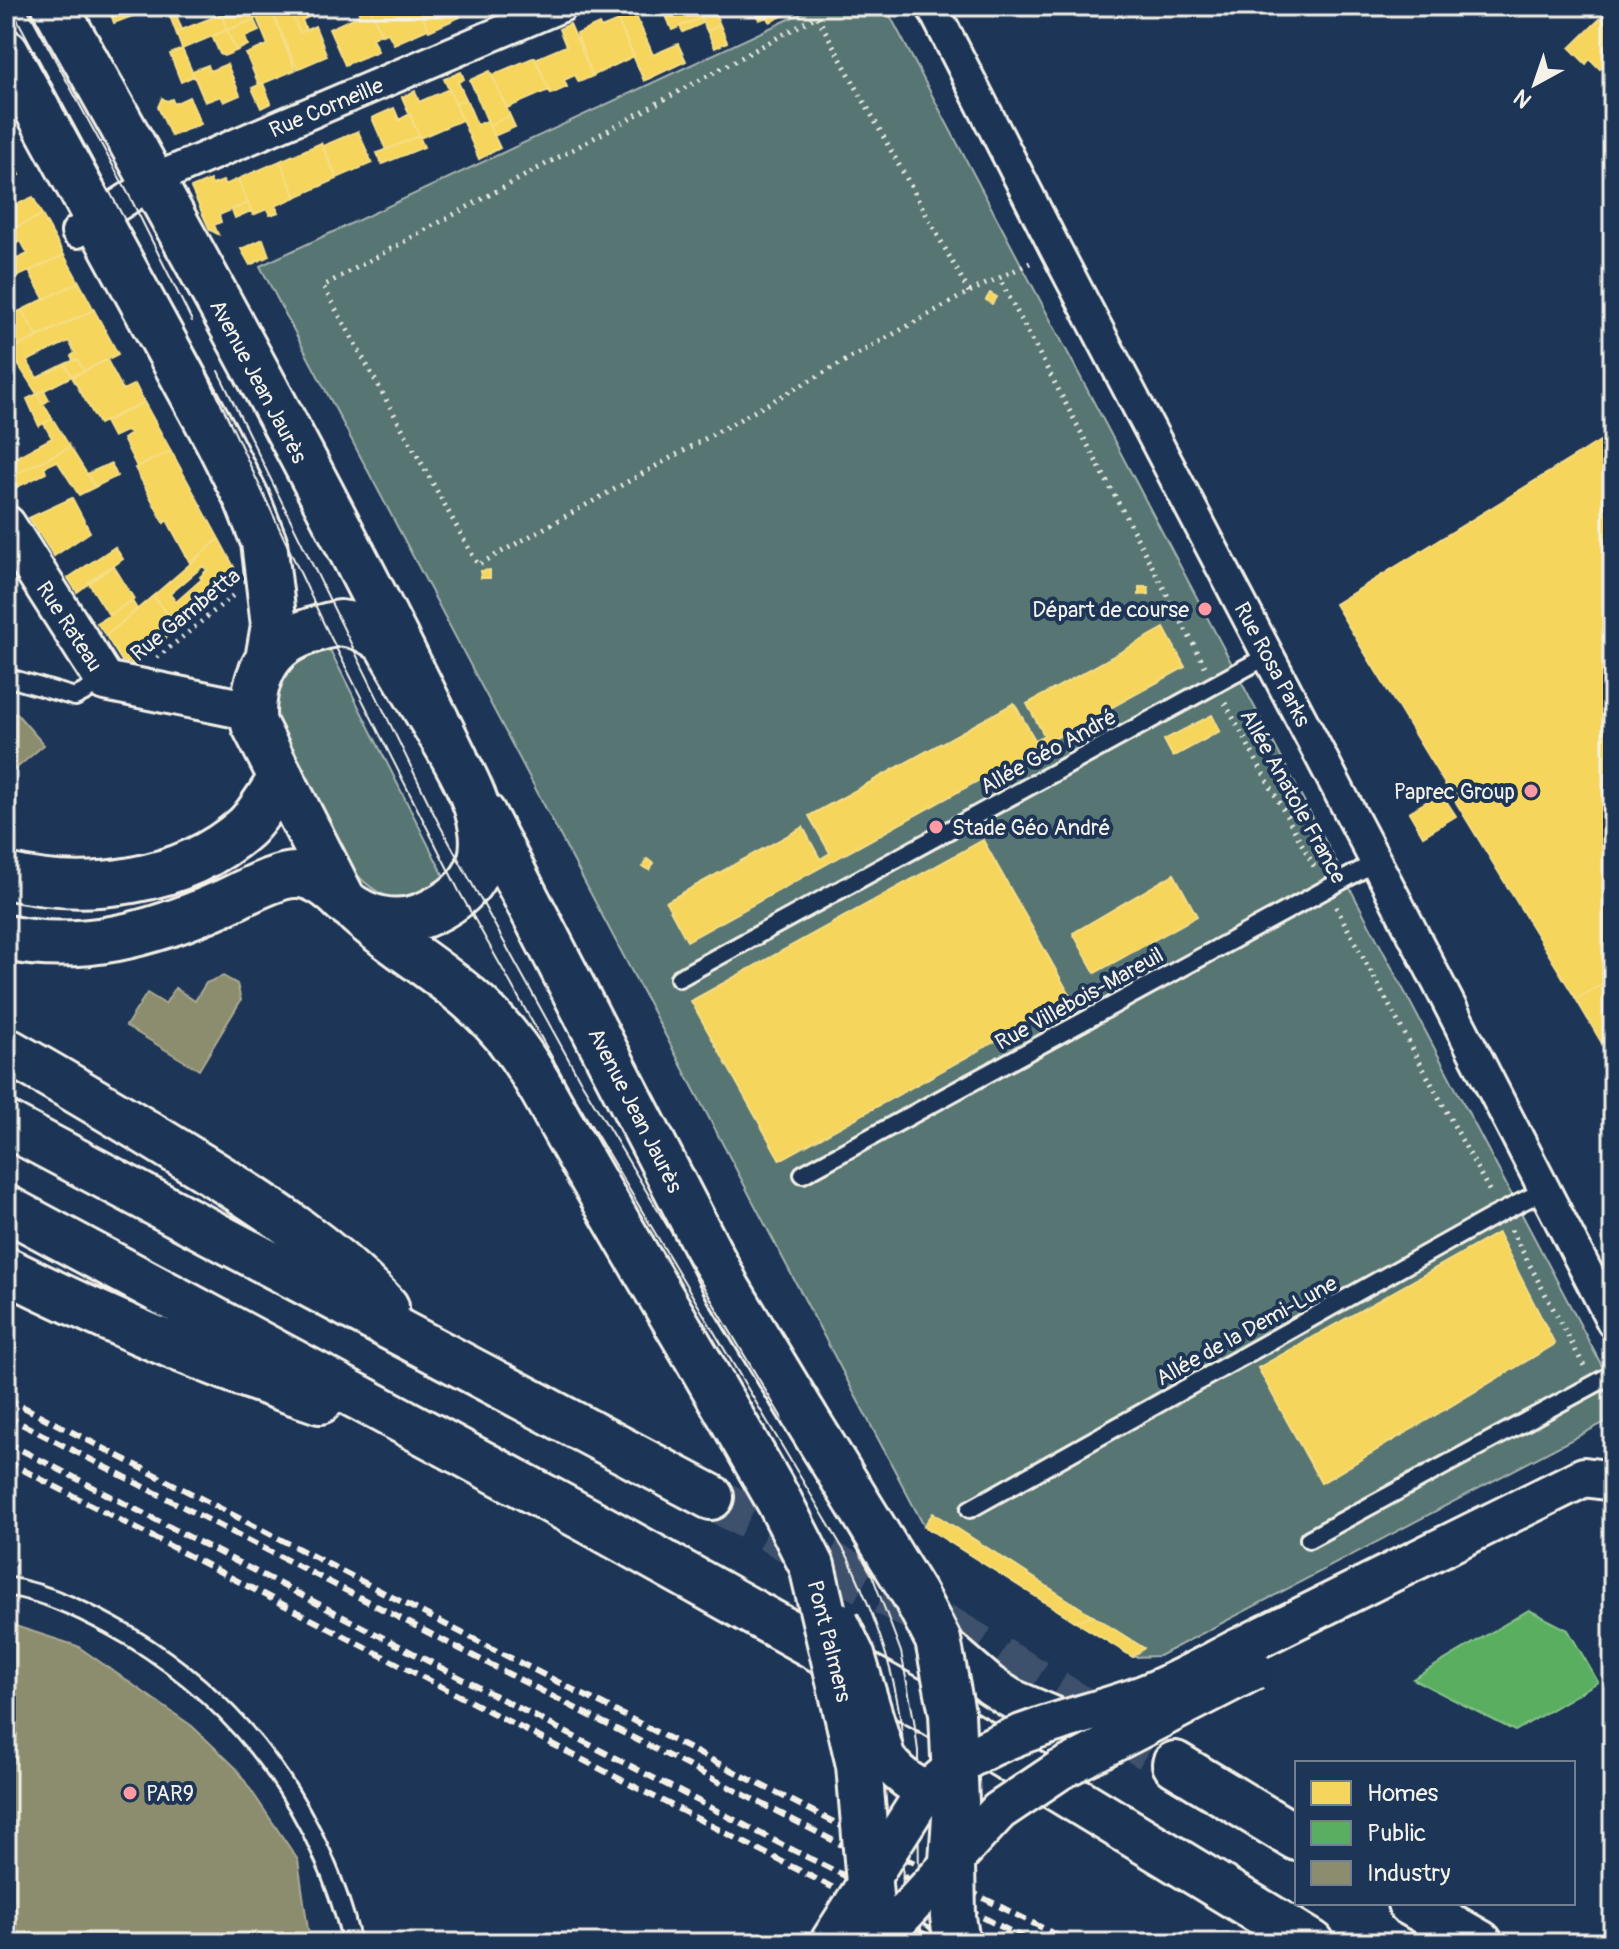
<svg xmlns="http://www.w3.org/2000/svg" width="1619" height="1949" font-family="Pangolin,sans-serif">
  <rect width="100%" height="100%" fill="#1d3557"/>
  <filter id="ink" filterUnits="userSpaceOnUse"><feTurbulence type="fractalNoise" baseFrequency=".0125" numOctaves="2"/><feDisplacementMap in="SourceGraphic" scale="16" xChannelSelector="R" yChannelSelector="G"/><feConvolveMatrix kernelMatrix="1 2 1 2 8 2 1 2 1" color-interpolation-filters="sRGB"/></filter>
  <g filter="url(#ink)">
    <path fill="#577573" stroke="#a6b3ae" stroke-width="2" d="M817,6H885L1613,1387V1418L1159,1656L1133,1657L924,1526L260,266Z
      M328,646L447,882C438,887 427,894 417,897C389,906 366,886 349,866L279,728C272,696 281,681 297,655Z"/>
    <path fill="#f6d55c" stroke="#f5dd86" stroke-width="2" fill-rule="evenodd" d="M108,6H159L114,23Z
      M166,6H173L182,30L176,32Z
      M242,6H270L272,12L227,30L221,14Z
      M288,6L300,33L315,26L327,56L297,69L272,12Z
      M288,6H319L321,11L302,20L306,30L300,33Z
      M356,6H369L381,34L372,38L378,51L345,65L329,29L360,15Z
      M374,6H418L428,29L394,44L388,33L382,35L370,8Z
      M418,6H456L460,17L429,31Z
      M662,6H712L720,25L707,31L701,18L672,30Z
      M753,6H763L768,17L759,20Z
      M767,6H803L770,22L764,7Z
      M633,9L653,55L678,44L686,61L644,81L616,16Z
      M272,12L295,70L259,85L246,54L268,45L257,18Z
      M221,14L227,30L182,49L176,32Z
      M1605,14L1613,23V57L1600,69L1590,59L1586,64L1570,48Z
      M701,18L703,23L683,32L680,26Z
      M254,20L259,31L245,37L248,45L236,51L227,30Z
      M618,21L634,56L592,76L577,34L599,24L601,28Z
      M570,24L593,76L579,82L575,75L564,80L567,87L551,94L535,59L566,46L559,29Z
      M720,25L727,42L715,48L707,31Z
      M227,30L236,51L224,56L220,54L212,36Z
      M182,49L194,76L181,82L170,54Z
      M535,57L549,90L507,108L492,75Z
      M227,64L240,95L224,102L221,96L205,102L192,71L208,65L210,71Z
      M490,71L510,116L489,125L470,80Z
      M461,72L464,79L458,82L466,99L455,103L444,79Z
      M263,83L271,103L261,108L252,88Z
      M449,89L462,120L420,138L402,97L415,91L419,102Z
      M189,97L201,124L171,136L158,107L162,98L167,101L172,99L174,104Z
      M466,99L477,125L487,121L500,148L479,159L455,103Z
      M394,108L399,120L410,114L419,136L386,150L372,118Z
      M510,116L515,127L494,136L489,125Z
      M358,131L372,163L337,178L323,146Z
      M419,136L424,147L382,164L377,153Z
      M321,143L337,179L296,197L280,161Z
      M6,147L20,175L6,181Z
      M280,161L296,197L275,206L279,212L270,215L267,209L253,215L238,179Z
      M238,179L248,203L219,215L221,222L214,225L218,234L210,230L191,188L210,180L212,185L223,181L225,185Z
      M33,197L42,215L6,232V209Z
      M248,203L251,211L235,218L232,210Z
      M42,215L64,255L6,282V264L28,254L21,241L6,248V232Z
      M263,239L269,256L250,265L241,249Z
      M64,255L79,282L44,299L29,271Z
      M79,282L94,310L38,337L22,310Z
      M990,293L997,297L992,304L986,300Z
      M22,310L38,337L6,352V317Z
      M94,310L118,354L84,371L77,359L73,360L71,356L75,353L69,341L27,361L37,378L65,364L72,376L37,394L9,350Z
      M77,359L84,371L72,376L65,364Z
      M107,360L123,390L135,384L144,402L99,424L72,377Z
      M44,390L49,400L43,404L37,394Z
      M37,394L52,418L39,426L27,399Z
      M144,402L171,451L137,467L123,439L130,434L128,430L113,437L105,422Z
      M52,418L70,447L6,479V447L13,459L52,438L44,424Z
      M1613,433V978L1576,999L1335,604Z
      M70,447L95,487L79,495L57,461L44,467L46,473L11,490L6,481V479Z
      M171,451L219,539L190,563L167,520L164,523L135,468Z
      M111,463L117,476L95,487L87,474Z
      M72,498L90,532L54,556L29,518Z
      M219,539L235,569L233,581L179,627L153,596ZM203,566L207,570L200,577L202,579L176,602L170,594Z
      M115,547L123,559L77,592L68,578Z
      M113,565L134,599L109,615L88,582Z
      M490,570V578H481V571Z
      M1139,587H1148L1149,594L1139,595Z
      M153,596L179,627L136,664L122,661L106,636Z
      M132,601L137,609L106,636L97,623Z
      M1164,628L1185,667L687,941L666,902L803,827L820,859L830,853L809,816L1014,703L1035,740L1044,735L1027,704Z
      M1212,715L1220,731L1173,757L1164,740Z
      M1441,793L1456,816L1423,836L1409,812Z
      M983,840L1072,999L780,1160L691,1001Z
      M647,859L654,863L649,870L643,867Z
      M1174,874L1197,916L1095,973L1073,933Z
      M1613,978V1062L1576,999Z
      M1498,1233L1555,1344L1321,1483L1258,1368Z
      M933,1513L1093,1616L1075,1621L924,1526Z
      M1093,1616L1144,1648L1133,1657L1075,1621Z"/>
    <path fill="#5aae61" stroke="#88c28a" stroke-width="2" d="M1529,1610L1568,1630L1598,1682L1515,1731L1413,1679Z"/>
    <path fill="#8c8c6e" stroke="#abaa93" stroke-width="2" d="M16,713L44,745L6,777V722Z
      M223,976L237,984L241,1000L199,1070L126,1026L147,993L165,1004L175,988L195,1001L206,983Z
      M6,1623L77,1646L192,1726L236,1768L298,1860L310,1943H6Z"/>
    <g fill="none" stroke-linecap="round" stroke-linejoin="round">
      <path stroke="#3d516d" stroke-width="44" stroke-dasharray="44 22" stroke-linecap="butt" d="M711,1497L944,1626L1175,1764"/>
      <defs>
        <path id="service" d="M6,677L75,697L105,681
          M679,978L1269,655
          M803,1174L1376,862
          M970,1509L1490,1218L1545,1190
          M1309,1539L1613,1374
          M6,1586C50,1593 91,1614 129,1636C245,1706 320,1812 352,1943"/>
        <path id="minor" d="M932,6L1056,250L1376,862L1613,1323
          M77,232L164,175L562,6"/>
        <path id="tertiary" d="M6,525L105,681L252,711
          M938,1640L990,1685L1010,1698L1060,1719
          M1237,1649L1584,1477L1613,1481
          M858,1924L889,1930L915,1943"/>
        <path id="primary" d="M55,6C194,253 332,504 456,760
          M6,52L217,439L247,499L264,542L274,625L269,654
          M340,623C359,625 371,631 386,643C402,671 419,699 436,727C476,793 523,874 424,915C396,926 367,920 344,901L254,724C252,713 253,704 255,693C264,645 296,632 340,623Z
          M483,814L728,1289L804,1415
          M358,913C410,959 472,988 514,1046C537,1076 554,1113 573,1145C615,1219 658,1292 701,1365"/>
        <path id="motorway" d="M6,876C85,895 182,884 245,828C259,815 270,794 281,779
          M6,938C81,954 153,934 222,903C241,895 276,874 297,875C316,875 331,888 344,901
          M6,1050C70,1086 133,1124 196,1163C263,1204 332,1249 386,1307
          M6,1124L711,1497
          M6,1208L589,1521L930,1711L1312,1943
          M6,1270C109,1321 211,1365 320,1401
          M1175,1764L1297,1838
          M1410,1903L1480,1943"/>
      </defs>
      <use href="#service" stroke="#f4f1e8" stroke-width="22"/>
      <use href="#minor" stroke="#f4f1e8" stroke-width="36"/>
      <use href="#tertiary" stroke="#f4f1e8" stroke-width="44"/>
      <use href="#primary" stroke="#f4f1e8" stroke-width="50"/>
      <use href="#motorway" stroke="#f4f1e8" stroke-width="50"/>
      <path stroke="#f4f1e8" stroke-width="5" stroke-dasharray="2 6" stroke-linecap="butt" d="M1030,263L999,278L1205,666
        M969,292L817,16L323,286L478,565L969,292L999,278
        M157,658L236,593
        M1225,703L1316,870
        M1336,907L1491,1194
        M1511,1230L1584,1366"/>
      <use href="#service" stroke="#1d3557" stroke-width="16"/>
      <use href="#minor" stroke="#1d3557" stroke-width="30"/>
      <use href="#tertiary" stroke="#1d3557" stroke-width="38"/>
      <use href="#primary" stroke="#1d3557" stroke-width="44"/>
      <use href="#motorway" stroke="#1d3557" stroke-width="44"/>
      <path stroke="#f4f1e8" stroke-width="2" d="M10,6L207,373L325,626L460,893L576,1100L848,1557C875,1617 899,1679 903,1746C906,1811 898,1878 907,1943
        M26,6L130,197L192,321
        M218,371L438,822L580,1080L822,1485L872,1575L901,1652L914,1720L918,1751L919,1898L922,1943"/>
      <path stroke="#f4f1e8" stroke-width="6" stroke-dasharray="12 6" stroke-linecap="butt" d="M6,1398L495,1650L1072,1943
        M6,1416L1033,1943
        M6,1442L779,1843L979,1943
        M6,1461L639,1789L942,1943"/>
      <defs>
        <path id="tertiary-bridge" d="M839,1622L855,1655L886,1759C903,1781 924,1792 949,1800
          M889,1930L999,1811L1060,1770L1254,1670
          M829,1943L918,1803C970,1735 1068,1723 1143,1695C1175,1683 1206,1665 1237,1649"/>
        <path id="primary-bridge" d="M701,1365L779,1501L812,1566L859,1765L874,1943
          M804,1415L914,1594L938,1640L952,1713L956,1802L952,1861L953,1917L957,1943"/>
      </defs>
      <use href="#tertiary-bridge" stroke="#f4f1e8" stroke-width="44" stroke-linecap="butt"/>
      <use href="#primary-bridge" stroke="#f4f1e8" stroke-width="50" stroke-linecap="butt"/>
      <use href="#tertiary-bridge" stroke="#1d3557" stroke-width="38"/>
      <use href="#primary-bridge" stroke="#1d3557" stroke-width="44"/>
    </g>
  </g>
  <g fill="#ff9aa2" stroke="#1d3557" stroke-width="3">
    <circle cx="1205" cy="609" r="8"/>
    <circle cx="1531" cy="791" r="8"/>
    <circle cx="936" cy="827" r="8"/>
    <circle cx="130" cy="1793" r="8"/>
  </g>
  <g text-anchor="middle" stroke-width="8" stroke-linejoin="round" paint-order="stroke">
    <g font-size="22" fill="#f4f1e8" stroke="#1d3557">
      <text transform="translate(326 107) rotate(-23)" y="8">Rue Corneille</text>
      <text transform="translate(259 381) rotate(62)" y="8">Avenue Jean Jaurès</text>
      <text transform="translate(185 614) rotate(-39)" y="8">Rue Gambetta</text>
      <text transform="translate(70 626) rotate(57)" y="8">Rue Rateau</text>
      <text transform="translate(1273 664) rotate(62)" y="8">Rue Rosa Parks</text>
      <text transform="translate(1048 751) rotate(-29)" y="8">Allée Géo André</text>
      <text transform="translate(1294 796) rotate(61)" y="8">Allée Anatole France</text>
      <text transform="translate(1079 998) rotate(-29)" y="8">Rue Villebois-Mareuil</text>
      <text transform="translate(636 1110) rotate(63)" y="8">Avenue Jean Jaurès</text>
      <text transform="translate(1246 1330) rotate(-29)" y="8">Allée de la Demi-Lune</text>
      <text transform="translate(830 1641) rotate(76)" y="8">Pont Palmers</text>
    </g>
    <g font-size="22" fill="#f4f1e8" stroke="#1d3557" text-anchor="end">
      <text x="1189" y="617">Départ de course</text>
      <text x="1515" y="799">Paprec Group</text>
      <text x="952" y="835" text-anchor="start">Stade Géo André</text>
      <text x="146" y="1801" text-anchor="start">PAR9</text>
    </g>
  </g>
  <rect width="1619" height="1949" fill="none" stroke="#1d3557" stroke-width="32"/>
  <rect x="16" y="16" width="1587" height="1917" fill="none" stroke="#f4f1e8" stroke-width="3" filter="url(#ink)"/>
  <rect x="1295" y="1761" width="280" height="144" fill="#1d3557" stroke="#738091" stroke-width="2"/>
  <rect x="1311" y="1781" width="40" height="24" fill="#f6d55c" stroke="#738091" stroke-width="2"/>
  <text x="1367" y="1801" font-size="24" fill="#f4f1e8">Homes</text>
  <rect x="1311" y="1821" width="40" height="24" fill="#5aae61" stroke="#738091" stroke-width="2"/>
  <text x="1367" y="1841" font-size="24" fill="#f4f1e8">Public</text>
  <rect x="1311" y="1861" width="40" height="24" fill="#8c8c6e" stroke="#738091" stroke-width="2"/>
  <text x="1367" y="1881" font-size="24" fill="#f4f1e8">Industry</text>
  <g transform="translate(1535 84) rotate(220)" stroke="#1d3557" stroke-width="6" paint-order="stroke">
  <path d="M0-6L14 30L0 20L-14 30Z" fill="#f4f1e8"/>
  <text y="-12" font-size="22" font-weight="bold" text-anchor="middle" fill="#f4f1e8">N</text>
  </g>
</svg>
